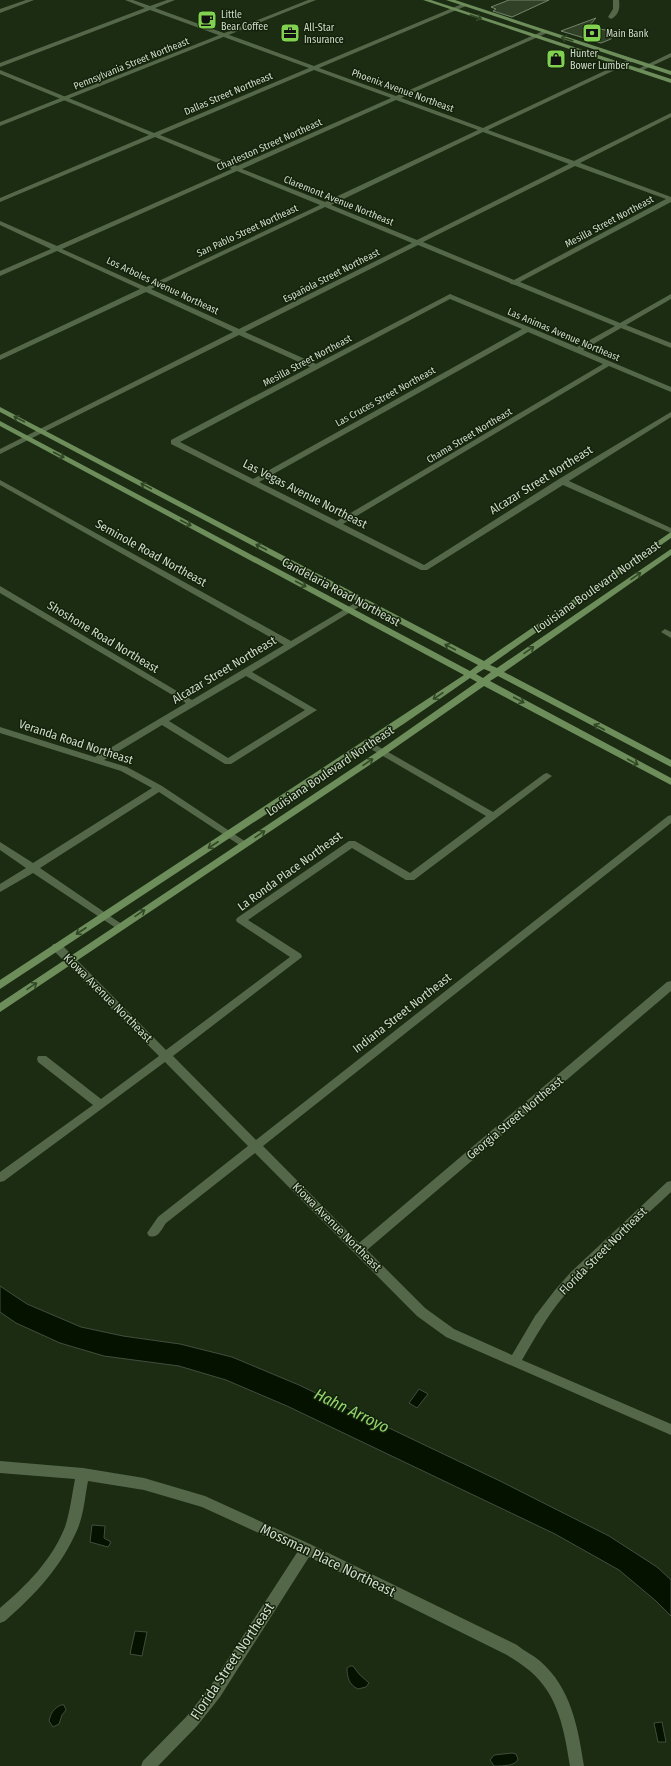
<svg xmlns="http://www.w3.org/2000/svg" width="671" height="1766" font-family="'Fira Sans Condensed',sans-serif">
  <rect width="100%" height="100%" fill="#1c2c13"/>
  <path fill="#051200" stroke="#424e3d" d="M0,1286L27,1304L81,1327L123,1336L180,1344L232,1357L299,1385L500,1481L609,1536L657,1567L671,1580V1616L656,1601L619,1570L555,1534L287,1406L226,1380L179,1366L104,1356L60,1343L16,1323L0,1312Z
    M419,1389L428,1394L417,1408L409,1403Z
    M92,1525L105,1526L104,1538L111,1542L108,1547L90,1542Z
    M135,1631L147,1632L142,1656L130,1654Z
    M350,1666H353L359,1674L369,1683L366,1687L358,1689C349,1685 347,1677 347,1668Z
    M61,1705H64L66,1710L62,1715L59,1724L53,1727L49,1721C51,1713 53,1709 61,1705Z
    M662,1722L666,1742H658L654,1723Z
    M512,1753L516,1754L518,1759C516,1766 503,1766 494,1766L490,1760L494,1755Z"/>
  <path fill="#304127" stroke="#728669" d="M509,0H549L512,17L493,11L496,9L491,7Z
    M596,18L588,27L617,32L611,39L601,43L561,31Z"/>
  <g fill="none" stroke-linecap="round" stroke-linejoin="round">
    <path fill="#546849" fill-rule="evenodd" d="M26,0H34L0,13V9Z
      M125,0H133L150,6L167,0H175L155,8L314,66L462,4H466V6L319,68L396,96L543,31H547V33L401,98L483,128L630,59H634V61L488,130L574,161L671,113V117L580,163L671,197V202L520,282L620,323L671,294V299L626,325L671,343V348L621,328L583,350L671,387V392L609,366L343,524L424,565L559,479L671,412V417L569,481L671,528V533L563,485L427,570H421L171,444V440L310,367L239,335L0,454V449L233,332L146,292L0,360V355L140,289L57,251L0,276V271L51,249L0,225V221L57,246L232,169L155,137L0,202V198L149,135L0,74V70L154,133L309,68L150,10L0,67V63L145,8ZM314,70L391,98L237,166L160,135ZM396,100L478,130L325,202L242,169ZM483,132L569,164L417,240L331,205ZM575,166L666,199L514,280L423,242ZM237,171L320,205L146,287L62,249ZM325,207L412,243L239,329L151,289ZM418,245L510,283L511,284L515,285L615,326L577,347L450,294L316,364L245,332ZM450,299L522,329L253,479L180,442ZM528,332L603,364L337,521L259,482Z
      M613,0H619C620,8 619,15 611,19L608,17L613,9Z
      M671,53V57L641,71L636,70Z
      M0,480L291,641L360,600H366L367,602L252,672L317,710L231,764H225L162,725L104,760L127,767L162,786L249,844L244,847L241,846L159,792L40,868L123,925L124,927L123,929L119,930L33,873L0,892V884L26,868L0,850V842L33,863L152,788L121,771L0,733V727L95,757L186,703L0,593V586L192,700L284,645L0,485ZM246,676L305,710L228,758L169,721Z
      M665,629L671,632V638L661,632Z
      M367,740L493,812L544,774L547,773L552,776L414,880H406L352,848L248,920L301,954L302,957L173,1056L256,1140L668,816L671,815V823L263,1146L359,1243L667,982L671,981V991L367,1250L425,1308L454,1329L512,1355L535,1316L555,1290L571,1272L667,1182L671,1181V1192C636,1225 594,1259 564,1296C547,1316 535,1338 522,1360L671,1424V1435L446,1337L417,1316L255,1153L166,1223C161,1230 158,1239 149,1236L147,1233L158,1217L248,1146L165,1062L4,1181L0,1182V1172L93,1105L38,1062L37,1059L38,1056H46L101,1099L159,1056L53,950L52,947L53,944H61L166,1050L290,957L237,922L236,920L237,918L349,841H355L410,873L486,816L364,745L362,743Z
      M0,1461L83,1468L144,1478L205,1496L312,1545L517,1645C524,1651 533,1655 540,1661C571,1688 578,1727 584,1766H570C564,1730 559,1696 530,1671C523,1665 515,1660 507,1655L309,1557L220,1697L197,1726L158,1766H141L143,1761L187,1716L210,1687L298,1551L202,1507L144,1490L88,1481C85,1496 84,1513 78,1528C62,1566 35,1595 5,1621L0,1623V1608C26,1586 52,1560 65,1527C70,1512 72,1495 75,1479L0,1473Z"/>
    <path fill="#546849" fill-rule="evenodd" d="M308,0H316L0,126V122Z"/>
    <path fill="#6d8d5b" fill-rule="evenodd" d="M423,0H431L671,79V83Z
      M446,0H455L671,71V75Z
      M0,407L484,661L671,532V538L490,665L497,668L671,549V555L504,672L671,760V767L498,676L490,681L671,778V785L484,686L386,754L0,1012V1003L380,750L477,682L470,678L405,723L0,989V980L464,675L0,426V421L470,671L478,665L0,412ZM484,669L491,672L483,678L476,674Z"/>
  </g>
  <defs><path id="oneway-shaft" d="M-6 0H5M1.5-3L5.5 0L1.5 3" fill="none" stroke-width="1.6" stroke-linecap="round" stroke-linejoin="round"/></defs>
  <g stroke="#324726">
    <use href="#oneway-shaft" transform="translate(476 17) rotate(19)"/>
    <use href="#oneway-shaft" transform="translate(567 39) rotate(-162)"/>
    <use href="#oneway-shaft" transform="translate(19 419) rotate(-152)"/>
    <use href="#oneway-shaft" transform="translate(59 455) rotate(28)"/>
    <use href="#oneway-shaft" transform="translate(146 486) rotate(-152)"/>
    <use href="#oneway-shaft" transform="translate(186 523) rotate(28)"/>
    <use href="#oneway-shaft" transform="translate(261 547) rotate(-152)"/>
    <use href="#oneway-shaft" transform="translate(636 576) rotate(-35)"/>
    <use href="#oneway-shaft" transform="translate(301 584) rotate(28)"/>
    <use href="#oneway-shaft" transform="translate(450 647) rotate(-152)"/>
    <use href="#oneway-shaft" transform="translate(529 650) rotate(-35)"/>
    <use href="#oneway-shaft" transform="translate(438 696) rotate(146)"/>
    <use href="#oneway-shaft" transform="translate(519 700) rotate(28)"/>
    <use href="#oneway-shaft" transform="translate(599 727) rotate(-152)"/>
    <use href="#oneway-shaft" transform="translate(368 762) rotate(-34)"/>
    <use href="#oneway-shaft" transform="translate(633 762) rotate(28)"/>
    <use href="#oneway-shaft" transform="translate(260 834) rotate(-34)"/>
    <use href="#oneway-shaft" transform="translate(213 845) rotate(147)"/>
    <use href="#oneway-shaft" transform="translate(140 913) rotate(-34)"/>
    <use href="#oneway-shaft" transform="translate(81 931) rotate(147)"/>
    <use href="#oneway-shaft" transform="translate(32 986) rotate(-34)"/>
  </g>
  <defs>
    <symbol id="cafe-square" viewBox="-11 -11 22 22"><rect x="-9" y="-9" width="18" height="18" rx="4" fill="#82d04f" stroke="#13220a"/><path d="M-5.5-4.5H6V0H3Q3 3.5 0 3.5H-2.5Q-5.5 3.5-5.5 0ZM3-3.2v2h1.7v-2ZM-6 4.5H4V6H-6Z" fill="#111"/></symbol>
    <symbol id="office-square" viewBox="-11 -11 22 22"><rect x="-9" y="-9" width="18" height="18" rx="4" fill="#82d04f" stroke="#13220a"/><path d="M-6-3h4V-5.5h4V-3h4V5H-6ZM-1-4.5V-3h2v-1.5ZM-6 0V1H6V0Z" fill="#111"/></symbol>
    <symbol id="bank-square" viewBox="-11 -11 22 22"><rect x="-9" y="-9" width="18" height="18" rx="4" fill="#82d04f" stroke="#13220a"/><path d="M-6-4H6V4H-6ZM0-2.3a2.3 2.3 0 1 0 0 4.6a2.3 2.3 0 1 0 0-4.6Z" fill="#111"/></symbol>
    <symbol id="shop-square" viewBox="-11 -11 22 22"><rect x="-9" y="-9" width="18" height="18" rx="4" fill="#82d04f" stroke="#13220a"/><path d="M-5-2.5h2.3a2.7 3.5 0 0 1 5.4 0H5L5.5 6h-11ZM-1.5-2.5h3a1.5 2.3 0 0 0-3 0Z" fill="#111"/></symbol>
  </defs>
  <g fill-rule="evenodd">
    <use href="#cafe-square" x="196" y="9" width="22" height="22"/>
    <use href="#office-square" x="279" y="22" width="22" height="22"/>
    <use href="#bank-square" x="581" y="22" width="22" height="22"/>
    <use href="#shop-square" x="545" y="48" width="22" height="22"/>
  </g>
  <g text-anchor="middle" stroke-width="3" stroke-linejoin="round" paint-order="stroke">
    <g font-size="10" fill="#d1dbcb" stroke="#13220a" text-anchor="start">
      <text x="221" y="18">Little<tspan x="221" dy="12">Bear Coffee</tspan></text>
      <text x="304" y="31">All-Star<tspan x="304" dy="12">Insurance</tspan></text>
      <text x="606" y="37">Main Bank</text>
      <text x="570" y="57">Hunter<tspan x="570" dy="12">Bower Lumber</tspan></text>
    </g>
    <g font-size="10" fill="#d1dbcb" stroke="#13220a">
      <text transform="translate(131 63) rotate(-22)" y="4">Pennsylvania Street Northeast</text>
      <text transform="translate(403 90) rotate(20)" y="4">Phoenix Avenue Northeast</text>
      <text transform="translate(228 93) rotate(-23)" y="4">Dallas Street Northeast</text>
      <text transform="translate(269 144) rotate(-24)" y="4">Charleston Street Northeast</text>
      <text transform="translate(339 200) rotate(22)" y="4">Claremont Avenue Northeast</text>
      <text transform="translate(609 221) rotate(-28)" y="4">Mesilla Street Northeast</text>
      <text transform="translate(247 230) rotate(-25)" y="4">San Pablo Street Northeast</text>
      <text transform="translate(331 275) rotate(-27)" y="4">Española Street Northeast</text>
      <text transform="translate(163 285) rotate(25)" y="4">Los Arboles Avenue Northeast</text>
      <text transform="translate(564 334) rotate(23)" y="4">Las Animas Avenue Northeast</text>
      <text transform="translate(307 360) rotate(-28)" y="4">Mesilla Street Northeast</text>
      <text transform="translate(385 396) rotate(-29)" y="4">Las Cruces Street Northeast</text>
      <text transform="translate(469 435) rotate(-31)" y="4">Chama Street Northeast</text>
    </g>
    <g font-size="12" fill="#d1dbcb" stroke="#13220a">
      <text transform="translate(541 480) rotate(-32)" y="4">Alcazar Street Northeast</text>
      <text transform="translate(305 494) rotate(27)" y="4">Las Vegas Avenue Northeast</text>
      <text transform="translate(151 553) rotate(29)" y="4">Seminole Road Northeast</text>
      <text transform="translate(597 587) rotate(-35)" y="4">Louisiana Boulevard Northeast</text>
      <text transform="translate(341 592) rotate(28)" y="4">Candelaria Road Northeast</text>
      <text transform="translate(103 637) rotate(31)" y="4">Shoshone Road Northeast</text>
      <text transform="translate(224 670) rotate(-31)" y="4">Alcazar Street Northeast</text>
      <text transform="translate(76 742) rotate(18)" y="4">Veranda Road Northeast</text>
      <text transform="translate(330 771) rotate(-34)" y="4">Louisiana Boulevard Northeast</text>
      <text transform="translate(290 871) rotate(-36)" y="4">La Ronda Place Northeast</text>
      <text transform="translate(108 998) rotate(45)" y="4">Kiowa Avenue Northeast</text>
      <text transform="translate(402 1013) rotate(-38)" y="4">Indiana Street Northeast</text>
      <text transform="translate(515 1118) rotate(-40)" y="4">Georgia Street Northeast</text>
      <text transform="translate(337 1227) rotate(45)" y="4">Kiowa Avenue Northeast</text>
      <text transform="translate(603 1251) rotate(-45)" y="4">Florida Street Northeast</text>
    </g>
    <g font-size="14" fill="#d1dbcb" stroke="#13220a">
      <text transform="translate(328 1560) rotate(26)" y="5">Mossman Place Northeast</text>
      <text transform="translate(232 1661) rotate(-56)" y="5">Florida Street Northeast</text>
    </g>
    <g font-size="16" font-style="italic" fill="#94d56f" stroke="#13220a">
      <text transform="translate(352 1410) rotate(26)" y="6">Hahn Arroyo</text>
    </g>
  </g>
</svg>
